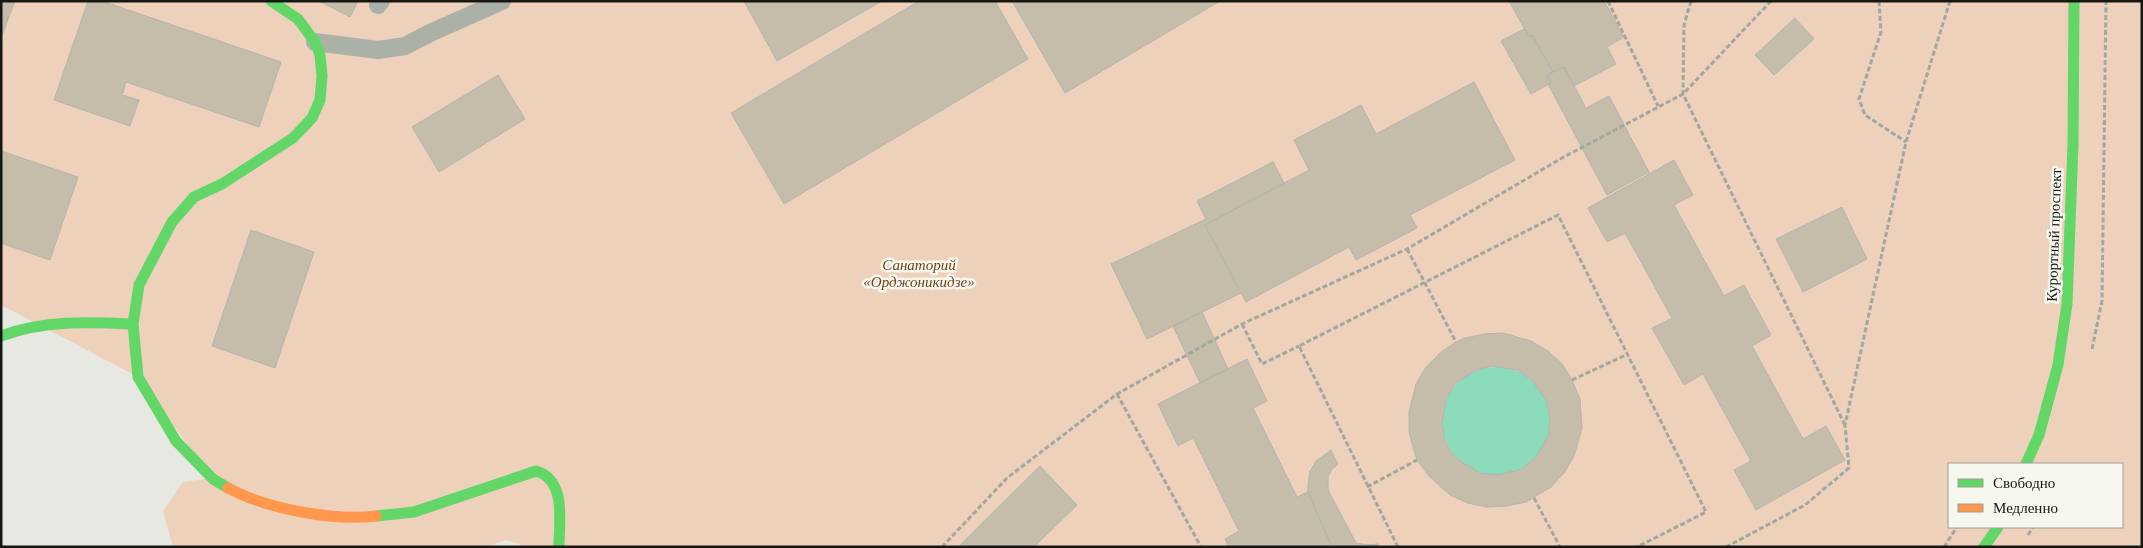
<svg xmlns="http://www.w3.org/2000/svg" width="2143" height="548" font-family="Georgia,serif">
  <rect width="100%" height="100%" fill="#e8e8e3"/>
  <path fill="#eed1bb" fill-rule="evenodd" d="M1,1H2142V547H521L520,544L506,540L487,547H173L163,511L183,482L212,478L138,377L1,305ZM1949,464H2122V527H1949Z"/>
  <path fill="#8bdaba" d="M1442 421a54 54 0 1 1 108 0a54 54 0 1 1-108 0Z"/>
  <path fill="#c5bda9" stroke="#b4b4b0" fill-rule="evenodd" d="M1,1H15L1,38Z
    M88,1H102L281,62L259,127L126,82L122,95L139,100L130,126L54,100Z
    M319,1H358L350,17Z
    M744,1H882L777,61Z
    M919,1H995L1028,59L784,204L731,113Z
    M1012,1H1220L1065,93Z
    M1509,1H1604L1624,37L1607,47L1616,64L1574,86L1564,67L1553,72L1532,35L1529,37Z
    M1795,18L1814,39L1774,75L1755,55Z
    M1524,29L1529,37L1532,35L1553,72L1547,75L1551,83L1531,94L1501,41Z
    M1564,67L1586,108L1609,96L1649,172L1607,195L1548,84L1551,83L1547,75Z
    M498,75L525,119L439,172L412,127Z
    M1474,82L1515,160L1410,215L1417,228L1356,260L1349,247L1246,302L1205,225L1309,170L1294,140L1361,105L1376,134Z
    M1,151L78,177L50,260L1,243Z
    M1674,160L1693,195L1674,205L1724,296L1744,285L1771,335L1752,346L1803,439L1826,426L1845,460L1756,510L1734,470L1751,461L1703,374L1684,385L1652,328L1672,318L1625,233L1607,242L1588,208Z
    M1273,162L1284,183L1205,225L1241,293L1147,339L1111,264L1206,219L1197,201Z
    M1842,207L1867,259L1803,292L1776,239Z
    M251,230L314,252L275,368L212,346Z
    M1202,312L1228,369L1200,383L1173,326Z
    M1503,333L1531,341L1548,351L1562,364L1572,380L1580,399L1582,428L1574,456L1564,473L1551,487L1526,502L1506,506L1487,507L1468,503L1450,495L1429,476L1417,460L1414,450L1409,432V412L1416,384L1426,367L1440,353L1456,342L1465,338L1484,334ZM1493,366L1517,370L1532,380L1546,400L1550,418L1548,436L1536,457L1522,469L1498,475L1480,473L1460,461L1451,452L1445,441L1442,423L1446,399L1455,384L1476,370Z
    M1247,359L1267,401L1253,408L1297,497L1308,492L1332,547H1229L1225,539L1239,531L1193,438L1178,446L1158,404Z
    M1331,450L1338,464L1332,469L1328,477V490L1356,543L1368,545L1378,544L1379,547H1332L1308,492V485L1310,471L1316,461Z
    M1040,466L1077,505L1034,547H958Z"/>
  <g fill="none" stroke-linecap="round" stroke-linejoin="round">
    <path stroke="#a2a79f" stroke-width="3" stroke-dasharray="5 2.5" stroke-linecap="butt" d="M1608,1L1658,106
      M1691,1L1684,25L1683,94L1845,425
      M1879,1L1881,32L1859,99L1865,115L1906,142
      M1407,249L1456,342
      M1242,324L1262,364L1299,346
      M2092,349L2102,301L2106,1
      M1572,380L1628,354
      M1117,394L1201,547
      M1367,487L1417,460
      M1534,498L1560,547
      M2028,535L2033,527
      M942,547L1007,478L1117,394L1242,324L1407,249L1562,158L1683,94L1771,1
      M1398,547L1299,346L1558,215L1706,512L1637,547
      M1726,547L1805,505L1849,468L1845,425L1906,142L1950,1
      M1944,547L1957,527"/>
    <path stroke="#acb1a8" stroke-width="18" d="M378,5L381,1
      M315,42L378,50L405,46L430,33L502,1"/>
    <path stroke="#63d668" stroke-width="11" d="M1,336C44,320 87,322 133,324
      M2026,464L2039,435L2058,365L2067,304L2073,144L2074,1
      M228,488L213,479L176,441L138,377L133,324L139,285L172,222L194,197L222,184L293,138L312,118L320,100L322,76L320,55L315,42L298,19L271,1
      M376,516L414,512L536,471C567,480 559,522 559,547
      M1984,547L1998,527"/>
    <path stroke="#ff974d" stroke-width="11" d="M228,488C267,509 332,521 376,516"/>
  </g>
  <g text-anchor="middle" stroke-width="5" stroke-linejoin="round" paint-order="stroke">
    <g font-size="15" fill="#171714" stroke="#f6f7ee">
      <text transform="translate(2054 235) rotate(-88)" y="5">Курортный проспект</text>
    </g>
    <g font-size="15" font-style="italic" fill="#733f12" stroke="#f6f7ee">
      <text x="919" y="270">Санаторий<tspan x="919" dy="17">«Орджоникидзе»</tspan></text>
    </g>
  </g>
  <rect width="2143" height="548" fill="none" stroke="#171714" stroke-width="5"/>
  <rect x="1948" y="463" width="175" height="65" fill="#f6f7ee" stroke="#9d9d97"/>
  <rect x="1958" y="479" width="25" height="8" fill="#63d668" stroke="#9d9d97"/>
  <text x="1993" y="488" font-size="15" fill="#171714">Свободно</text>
  <rect x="1958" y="504" width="25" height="8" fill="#ff974d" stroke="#9d9d97"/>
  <text x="1993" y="513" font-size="15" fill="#171714">Медленно</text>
</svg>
